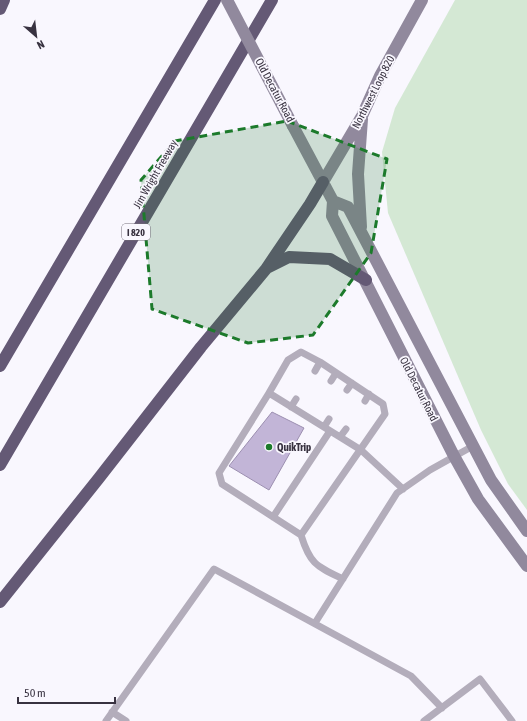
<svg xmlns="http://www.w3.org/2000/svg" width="527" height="721" font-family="'Asap Condensed',sans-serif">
  <rect width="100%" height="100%" fill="#f9f7fe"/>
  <path fill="#d4e8d4" d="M455,0H527V510L508,484L481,430L388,213L382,152L395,108Z"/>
  <path fill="#c2b5d7" stroke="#9c8fb0" d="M272,412L304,428L269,490L229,466Z"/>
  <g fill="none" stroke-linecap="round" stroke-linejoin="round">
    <path stroke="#b3adbb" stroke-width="7" d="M315,371L320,362
      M331,381L336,373
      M347,390L352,383
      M269,393L288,360L301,352L320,362L383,404L385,414L301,535
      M365,401L369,394
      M291,407L296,399
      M324,427L329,419
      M340,437L346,429
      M273,517L330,431
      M343,579C316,566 310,564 301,535L222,484L219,473L269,393L361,450L403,489
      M315,623L397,493L430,470L473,446
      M112,712L126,721
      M106,721L214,569L411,676L442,708
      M424,721L480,679L512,721"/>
    <path stroke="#91899d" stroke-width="12" d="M293,126L333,201L332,216L454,456L478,499L527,566
      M323,182L362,116L380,76L422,0
      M333,201L348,207L491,480L527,531
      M361,227L358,174L362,119"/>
    <path stroke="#645975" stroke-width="12" d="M0,9L4,0
      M267,268L289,257L330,259L366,280
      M0,366L215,0
      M0,465L272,0
      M0,602L99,478L201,347L266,269L310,204L323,182"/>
    <path stroke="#91899d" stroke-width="12" d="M227,0L293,126"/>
  </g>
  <path fill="#1c7a2b" fill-opacity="0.2" stroke="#1c7a2b" stroke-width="3" stroke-dasharray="8 5" stroke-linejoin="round" d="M287,121L387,159L371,253L313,335L248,343L152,309L141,180L175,141Z"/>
  <circle fill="#1c7a2b" stroke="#f9f7fe" stroke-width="1.5" cx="269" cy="447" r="4"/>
  <g text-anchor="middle" stroke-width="3.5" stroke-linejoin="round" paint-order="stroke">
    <rect fill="#f9f7fe" stroke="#726d79" stroke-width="1" x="122" y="224" width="28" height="16" rx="3"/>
    <g font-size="10" font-weight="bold" fill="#383240">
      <text x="136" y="236">I 820</text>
    </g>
    <g font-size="11" fill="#383240" stroke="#f9f7fe">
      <text transform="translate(275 90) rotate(62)" y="4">Old Decatur Road</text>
      <text transform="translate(373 92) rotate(-63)" y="4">Northwest Loop 820</text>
      <text transform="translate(155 174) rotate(-60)" y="4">Jim Wright Freeway</text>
      <text transform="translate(419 389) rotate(63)" y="4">Old Decatur Road</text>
    </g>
    <g font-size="11" font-weight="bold" fill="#383240" stroke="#f9f7fe" text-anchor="start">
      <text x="277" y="451">QuikTrip</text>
    </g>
  </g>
  <g transform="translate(36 36) rotate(152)" stroke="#f9f7fe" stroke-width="3" paint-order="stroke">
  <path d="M0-3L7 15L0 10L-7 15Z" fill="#383240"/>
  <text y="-6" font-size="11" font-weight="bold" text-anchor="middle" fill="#383240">N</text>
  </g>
  <path d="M18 697v6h97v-6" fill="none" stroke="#383240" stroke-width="2"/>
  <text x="24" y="697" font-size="12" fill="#383240" stroke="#f9f7fe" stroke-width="3" paint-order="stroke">50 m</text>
</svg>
